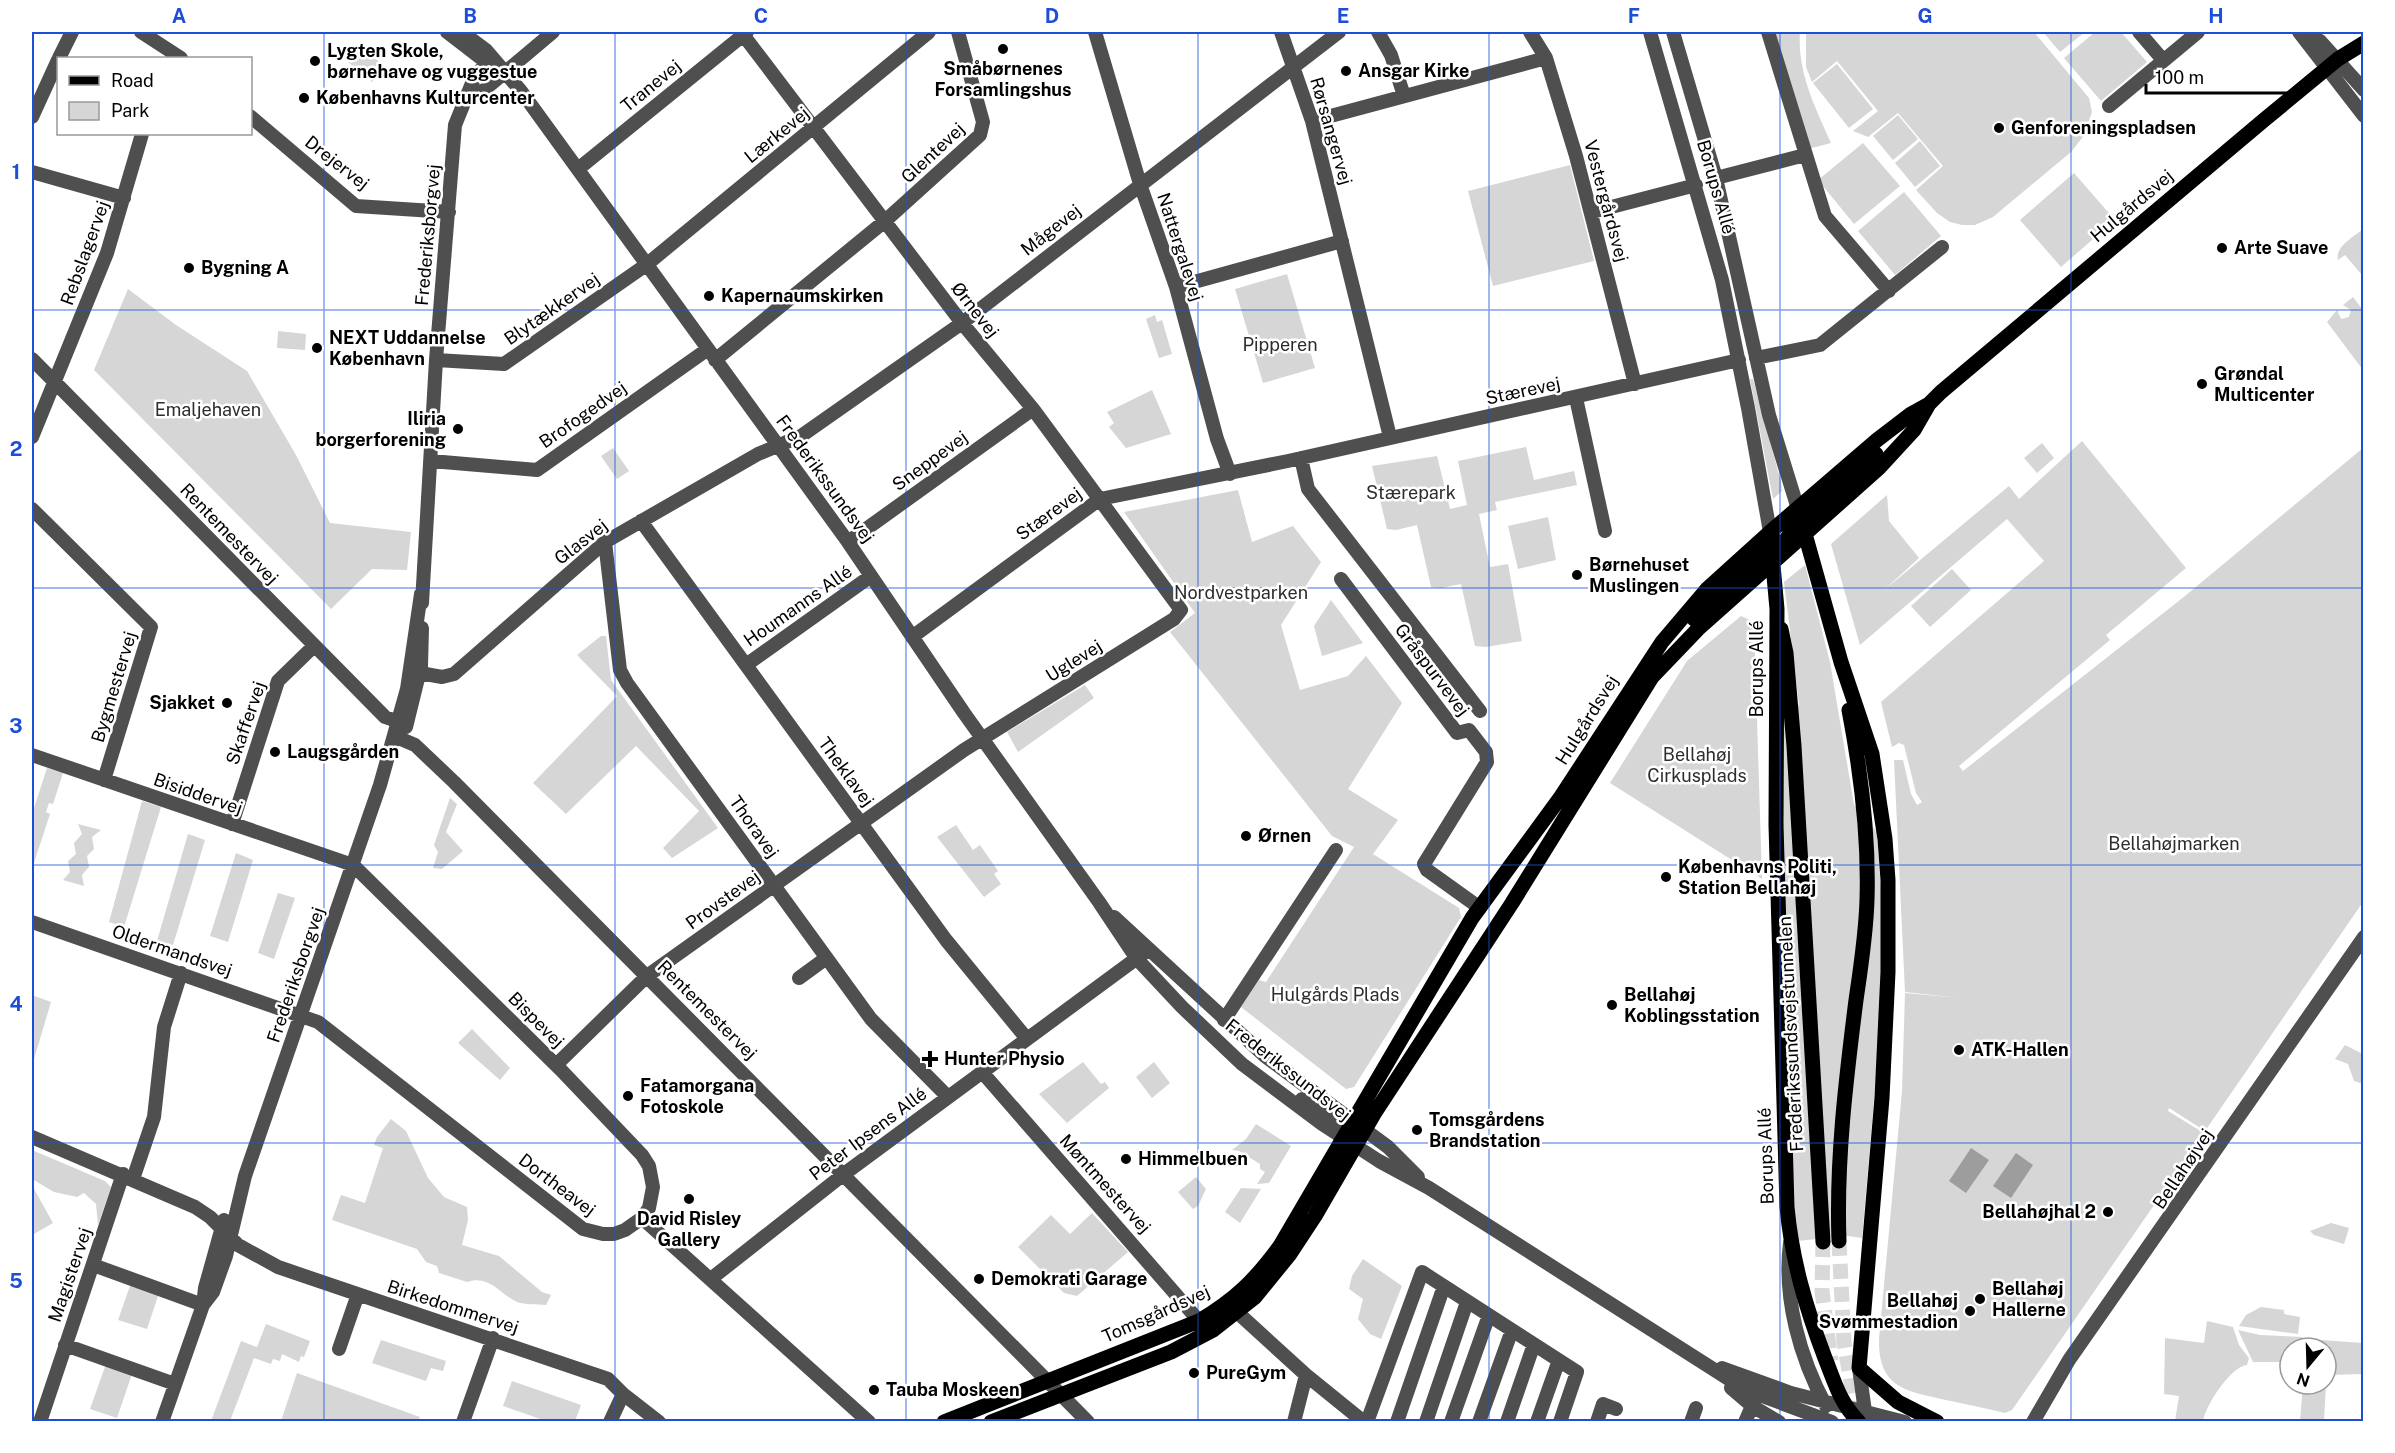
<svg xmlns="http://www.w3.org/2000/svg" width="2395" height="1453" font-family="'Public Sans',sans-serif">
  <rect width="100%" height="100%" fill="#fff"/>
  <path fill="#d6d6d6" d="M1772,32H1800C1797,72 1815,107 1831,143L1808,149Z
    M1806,32H2034L2089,98L2092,112L2083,137L2071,152L1993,217L1975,225H1962L1950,222L1937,213L1916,190L1943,166L1898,113L1868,137L1853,131L1878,111L1837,61L1812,82L1806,67Z
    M2043,32H2085L2060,52Z
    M2095,32H2121L2147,62L2101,101L2064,58Z
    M361,46L385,67L372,82L348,62Z
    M1837,64L1873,109L1849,128L1813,83Z
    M1898,115L1918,139L1893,160L1873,136Z
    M1920,141L1940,166L1915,187L1895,163Z
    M1863,143L1900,186L1854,224L1818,180Z
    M1570,165L1594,261L1493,286L1468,191Z
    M2074,173L2115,220L2061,267L2020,220Z
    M1904,192L1941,236L1895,275L1858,231Z
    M2363,229L2364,274L2362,275L2345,255L2338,260C2335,246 2354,237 2363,229Z
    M1287,274L1315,368L1263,383L1235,289Z
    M128,289L176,325L247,371L296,455L330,523L411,532L407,570L372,569L331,609L94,370Z
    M2353,297L2363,310V370L2327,322L2337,310L2341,319L2349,317L2351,310L2343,305Z
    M1155,315L1157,322L1162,320L1172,354L1159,358L1146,319Z
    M278,331L306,334L305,350L277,348Z
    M1750,379H1753L1781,482L1782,491L1773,499Z
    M1152,390L1171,434L1126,448L1109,427L1114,423L1107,412Z
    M2082,441L2186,568L2106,635L2110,640L1959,766L1963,771L2185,596L2363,448V902L2205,1131L2169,1108L2168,1111L2204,1133L2012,1410L2005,1413C1985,1408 1965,1404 1946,1400C1906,1391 1878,1388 1879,1339L1902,1091L1905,993L1960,998L1905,992L1894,760H1903L1911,794L1917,805L1922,802L1916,793L1904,745L1899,743L1892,747L1881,702L2044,561L2007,519L1860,645L1831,544L1887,495L1889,521L1919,558L1883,591L2009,486L2019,499Z
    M2042,443L2054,458L2037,473L2024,458Z
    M1526,447L1534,480L1574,471L1577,485L1495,502L1497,510L1479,514L1490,567L1508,564L1522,641L1486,647L1475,646L1461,584L1441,588L1431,587L1417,525L1396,530L1387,529L1372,466L1437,456L1450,509L1467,505L1458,461Z
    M613,448L629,471L617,479L601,456Z
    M1238,490L1252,542L1293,526L1321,562L1281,625L1300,690L1348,676L1366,656L1402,703L1348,789L1398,820L1373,854L1459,908L1461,917L1354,1087L1346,1089L1241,1007L1259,980L1266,982L1354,847L1332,836L1170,632L1195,613L1124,512Z
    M1548,517L1556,560L1518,569L1508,526Z
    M1805,565L1830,662L1854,805L1877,832L1882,906L1880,1031L1862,1238L1848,1236L1797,1241L1791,1173L1780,721L1799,705L1784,582Z
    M1952,569L1971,590L1930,627L1911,606Z
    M1331,600L1363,643L1322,656L1314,626Z
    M1741,616L1754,622L1762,879L1610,783L1687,661Z
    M601,636H606L611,680L718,828L672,858L663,848L699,811L636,746L566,814L533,783L617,696L577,655Z
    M1085,685L1094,698L1018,752L1007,732Z
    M47,768L63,773L53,804L49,803L46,812L50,814L32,869V814Z
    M450,798L457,804L446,832L463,851L442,869L433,868L438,852L434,845Z
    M142,801L161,807L124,927L109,922Z
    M78,824L101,830L92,837L94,849L87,856L89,867L82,875L84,886L63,880L70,872L68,861L76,854L74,843L82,834Z
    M956,825L973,850L980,845L998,871L994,874L1001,884L984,897L937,837Z
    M188,834L205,840L173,945L157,941Z
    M236,853L253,860L228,942L210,936Z
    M278,893L295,898L274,959L258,953Z
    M32,995L51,1002L32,1066Z
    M472,1029L510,1068L500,1080L458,1043Z
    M2345,1045L2363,1054V1084L2354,1081L2348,1064L2335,1059Z
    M1083,1062L1101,1084L1105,1082L1109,1088L1067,1123L1039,1094Z
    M1154,1062L1170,1083L1152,1098L1136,1077Z
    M391,1119L406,1131L428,1178L444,1197L467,1207L468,1220L462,1245L499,1256L542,1292L551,1295L546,1305C537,1304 525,1305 517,1302C500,1294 489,1274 467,1282L439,1273L437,1266L426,1262L417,1249L332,1220L341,1195L365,1203L383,1148L374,1145L377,1137Z
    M1256,1124L1291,1146L1269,1183L1257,1184L1265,1172L1260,1169V1164L1239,1151L1232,1150L1246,1139Z
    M32,1150L105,1181L111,1187L98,1225L96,1204L84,1193L77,1197L54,1192L32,1179Z
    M1196,1177L1206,1189L1198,1206L1193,1209L1178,1192Z
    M33,1187L53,1223L34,1234L32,1233Z
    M1241,1188L1261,1189L1240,1223L1225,1212Z
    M1092,1213L1128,1252L1077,1296L1064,1293L1018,1247L1051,1215L1070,1234Z
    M2331,1223L2349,1228L2344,1244L2314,1235L2310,1231Z
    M1363,1259L1402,1286L1381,1339L1370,1334L1358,1319L1363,1299L1349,1289L1352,1276Z
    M131,1283L159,1293L147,1329L118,1320Z
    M2261,1307L2284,1310V1314L2300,1317L2298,1334L2239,1326L2246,1315Z
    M2207,1321L2233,1327L2239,1345L2249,1358L2247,1365C2230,1367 2206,1405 2203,1421H2175L2179,1396L2164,1394L2165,1338L2204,1343Z
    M266,1324L310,1341L304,1357L301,1356L299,1362L282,1354L280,1361L273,1359L271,1364L254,1358L230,1421H211L241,1341L257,1347Z
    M2238,1330L2260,1335L2302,1337L2301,1348H2290V1362H2253Z
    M2307,1339L2363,1343V1374L2327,1375L2326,1382V1348H2306Z
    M381,1340L446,1361L443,1371L431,1368L426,1381L372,1363Z
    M106,1364L132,1374L117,1418L90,1409Z
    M297,1373L420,1417L418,1421H281Z
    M512,1381L581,1405L575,1421H546L503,1406Z
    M2303,1384H2326L2324,1421H2300Z"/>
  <path fill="#9d9d9d" d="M1971,1148L1989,1160L1966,1193L1949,1181Z
    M2016,1153L2033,1165L2011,1198L1993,1186Z"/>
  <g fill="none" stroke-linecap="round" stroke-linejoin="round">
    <path stroke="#d9d9d9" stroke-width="15" stroke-dasharray="15 8" stroke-linecap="butt" d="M1839,1241L1844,1342L1858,1422
      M1823,1242L1822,1291L1831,1361
      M1839,1396L1845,1422"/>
    <path stroke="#4f4f4f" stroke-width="14" d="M141,32L181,58
      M447,32L495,69
      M462,32L486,50L521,91L848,542L964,713L1099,902L1137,959L1182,1007L1242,1064L1322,1124L1379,1161L1429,1188L1746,1390L1832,1422
      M1095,32L1140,184L1176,287L1217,439L1230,474
      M1281,32L1312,121L1390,437
      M1378,32L1391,55L1404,96
      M1530,32L1546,58L1576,156L1635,384
      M1650,32L1722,280L1748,408L1770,532
      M1673,32L1716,178L1769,415L1798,509
      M1768,32L1825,216L1889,291
      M2139,32L2163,60
      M2299,32L2364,116
      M2305,32L2320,41L2364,90
      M59,58L72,32
      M467,98L484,90L553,32
      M2109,106L2198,32
      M250,116L356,206L449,212
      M32,117L58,60
      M1312,121L1546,58
      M578,169L747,32
      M32,172L124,198
      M1716,178L1805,155
      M1592,212L1696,185
      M1176,287L1342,241
      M1756,358L1820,345L1942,247
      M32,359L385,717L405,724
      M436,360L504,364L646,265L929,32
      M715,360L885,221L980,135L983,122L958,32
      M1576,398L1605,531
      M32,437L107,253L142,134
      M1301,458L1308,489L1480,711
      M431,461L537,470L708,349
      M32,509L151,627L104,780
      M641,521L946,940L1027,1039
      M605,542L620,670L627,683L871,1019L948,1097
      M848,542L1033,409
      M1341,579L1457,733L1469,730L1486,752L1487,762L1424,864L1427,870L1480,908
      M422,603L436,360L455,125L475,76L487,63
      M912,637L1100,499L1288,461L1739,360
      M746,665L871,576
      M420,673L442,677L454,674L605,542L758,454L801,436L962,323L1339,32
      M406,727L421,666L422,628
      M394,736L415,745L454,782L1088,1422
      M32,755L353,865L561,1070L642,1155L649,1166L653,1187L649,1208L642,1218L625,1230L614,1234H603L583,1229L318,1022L32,922
      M232,824L278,681L314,646
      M1114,917L1265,1056L1388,1147L1418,1177
      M799,978L825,959
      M1224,1020L1336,850
      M556,1065L647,976L964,750L1174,619L1181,610L1033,409L962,323L741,32
      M982,1072L1199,1321
      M1302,1099L1351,1130
      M32,1137L195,1207L210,1217L238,1245L278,1267L608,1379L623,1394L659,1422
      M133,1179L154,1117L164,1027L181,973
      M642,1218L869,1422
      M1790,1243C1783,1298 1800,1358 1826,1406
      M93,1265L203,1305
      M712,1278L844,1174L1148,950
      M203,1305L213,1292L226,1256L245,1176L380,785L407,689L421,594
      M1238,1313L1306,1375L1364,1422
      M65,1345L175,1384
      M339,1349L358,1294
      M1722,1368L1791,1393L1905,1422
      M1859,1368L1866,1419
      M1731,1388L1752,1406L1779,1422
      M40,1422L123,1174
      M162,1422L203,1305L205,1288L224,1220
      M463,1422L493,1338
      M610,1422L623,1394
      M1294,1422L1306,1375
      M1367,1422L1422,1272L1577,1372L1560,1422
      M1397,1422L1444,1286
      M1426,1422L1467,1302
      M1451,1422L1489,1315
      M1479,1422L1512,1330
      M1507,1422L1534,1344
      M1537,1422L1559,1360
      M1597,1422L1603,1404L1616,1409
      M1691,1422L1696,1408
      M1745,1422L1752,1406
      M2033,1422L2069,1360L2364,937"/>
    <path stroke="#000" stroke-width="15" d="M1798,509L1841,662L1872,754L1885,839L1888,880V972L1882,1098L1859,1368L1898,1402L1937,1422
      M1770,532L1777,609L1776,825L1787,1207C1792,1261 1806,1308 1825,1358C1835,1383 1840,1403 1859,1422
      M1776,556L1794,527L1876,454
      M1694,619L1775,540
      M1781,629L1786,653L1794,746L1823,1242
      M1839,1241C1836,1161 1846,1079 1856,1000C1861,966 1866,934 1867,900C1869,836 1861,772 1849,710
      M944,1422L1199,1321C1236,1299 1255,1280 1280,1246L1472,918L1560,798L1662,642L1707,589L1770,532L1877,440L1911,414L1929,404
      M991,1422L1171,1352L1213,1330L1255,1297L1290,1254L1315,1216L1374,1114L1512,903L1652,677L1698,629L1879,468L1914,430L1929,404L1941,392L2264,120L2338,59L2364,43"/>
  </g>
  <path fill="none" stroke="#1d4ed8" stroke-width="1.5" stroke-opacity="0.55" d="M324,32V1422M615,32V1422M906,32V1422M1198,32V1422M1489,32V1422M1780,32V1422M2071,32V1422M32,310H2364M32,588H2364M32,865H2364M32,1143H2364"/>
  <g fill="#000" stroke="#fff" stroke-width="2">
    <circle cx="1003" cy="49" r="6"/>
    <circle cx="315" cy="61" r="6"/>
    <circle cx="1346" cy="71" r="6"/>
    <circle cx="304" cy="98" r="6"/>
    <circle cx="1999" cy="128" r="6"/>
    <circle cx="2222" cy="248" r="6"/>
    <circle cx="189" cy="268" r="6"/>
    <circle cx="709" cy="296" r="6"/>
    <circle cx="317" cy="348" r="6"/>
    <circle cx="2202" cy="384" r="6"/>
    <circle cx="458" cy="429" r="6"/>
    <circle cx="1577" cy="575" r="6"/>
    <circle cx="227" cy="703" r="6"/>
    <circle cx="275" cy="752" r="6"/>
    <circle cx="1246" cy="836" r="6"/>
    <circle cx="1666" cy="877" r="6"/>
    <circle cx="1612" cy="1005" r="6"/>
    <circle cx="1959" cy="1050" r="6"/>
    <path d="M927 1050h6v6h6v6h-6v6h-6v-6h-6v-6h6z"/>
    <circle cx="628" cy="1096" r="6"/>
    <circle cx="1417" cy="1130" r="6"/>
    <circle cx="1126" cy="1159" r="6"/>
    <circle cx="689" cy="1199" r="6"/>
    <circle cx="2108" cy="1212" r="6"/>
    <circle cx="979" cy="1279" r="6"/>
    <circle cx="1980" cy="1299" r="6"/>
    <circle cx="1970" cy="1311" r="6"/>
    <circle cx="1194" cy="1373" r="6"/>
    <circle cx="874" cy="1390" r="6"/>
  </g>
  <g text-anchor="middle" stroke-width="5" stroke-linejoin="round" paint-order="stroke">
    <g font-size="18" font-weight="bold" fill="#000" stroke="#fff" text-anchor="start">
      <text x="327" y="57">Lygten Skole,<tspan x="327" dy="21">børnehave og vuggestue</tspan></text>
      <text x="1003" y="75" text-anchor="middle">Småbørnenes<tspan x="1003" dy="21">Forsamlingshus</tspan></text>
      <text x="1358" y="77">Ansgar Kirke</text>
      <text x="316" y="104">Københavns Kulturcenter</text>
      <text x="2011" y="134">Genforeningspladsen</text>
      <text x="2234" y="254">Arte Suave</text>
      <text x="201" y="274">Bygning A</text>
      <text x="721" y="302">Kapernaumskirken</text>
      <text x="329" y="344">NEXT Uddannelse<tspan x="329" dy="21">København</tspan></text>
      <text x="2214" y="380">Grøndal<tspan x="2214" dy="21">Multicenter</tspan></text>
      <text x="446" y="425" text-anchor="end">Iliria<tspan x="446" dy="21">borgerforening</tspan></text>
      <text x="1589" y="571">Børnehuset<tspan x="1589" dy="21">Muslingen</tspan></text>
      <text x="215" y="709" text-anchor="end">Sjakket</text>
      <text x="287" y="758">Laugsgården</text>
      <text x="1258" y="842">Ørnen</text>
      <text x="1678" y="873">Københavns Politi,<tspan x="1678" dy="21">Station Bellahøj</tspan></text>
      <text x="1624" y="1001">Bellahøj<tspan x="1624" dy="21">Koblingsstation</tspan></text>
      <text x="1971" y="1056">ATK-Hallen</text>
      <text x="944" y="1065">Hunter Physio</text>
      <text x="640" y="1092">Fatamorgana<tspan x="640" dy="21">Fotoskole</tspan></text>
      <text x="1429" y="1126">Tomsgårdens<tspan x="1429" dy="21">Brandstation</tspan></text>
      <text x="1138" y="1165">Himmelbuen</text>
      <text x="2096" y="1218" text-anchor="end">Bellahøjhal 2</text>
      <text x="689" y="1225" text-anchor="middle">David Risley<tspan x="689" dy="21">Gallery</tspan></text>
      <text x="991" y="1285">Demokrati Garage</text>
      <text x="1992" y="1295">Bellahøj<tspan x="1992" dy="21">Hallerne</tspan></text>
      <text x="1958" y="1307" text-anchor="end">Bellahøj<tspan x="1958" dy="21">Svømmestadion</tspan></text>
      <text x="1206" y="1379">PureGym</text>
      <text x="886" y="1396">Tauba Moskeen</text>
    </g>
    <g font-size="18" fill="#000" stroke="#fff">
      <text transform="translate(651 86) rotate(-39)" y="6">Tranevej</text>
      <text transform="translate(1331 131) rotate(74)" y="6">Rørsangervej</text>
      <text transform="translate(777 135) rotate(-39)" y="6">Lærkevej</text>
      <text transform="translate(933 153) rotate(-43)" y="6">Glentevej</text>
      <text transform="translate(337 163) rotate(38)" y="6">Drejervej</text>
      <text transform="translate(1716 187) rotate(74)" y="6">Borups Allé</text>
      <text transform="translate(1606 201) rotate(75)" y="6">Vestergårdsvej</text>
      <text transform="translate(2132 206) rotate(-40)" y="6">Hulgårdsvej</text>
      <text transform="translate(1051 230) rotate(-38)" y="6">Mågevej</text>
      <text transform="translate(428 235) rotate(-85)" y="6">Frederiksborgvej</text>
      <text transform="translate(1180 247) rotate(72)" y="6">Nattergalevej</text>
      <text transform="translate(85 253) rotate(-70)" y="6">Rebslagervej</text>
      <text transform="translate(552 309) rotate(-35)" y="6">Blytækkervej</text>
      <text transform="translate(975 310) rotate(52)" y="6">Ørnevej</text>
      <text transform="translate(1523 391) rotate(-12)" y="6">Stærevej</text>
      <text transform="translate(583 415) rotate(-35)" y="6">Brofogedvej</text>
      <text transform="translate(930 461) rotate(-36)" y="6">Sneppevej</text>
      <text transform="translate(825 479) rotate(54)" y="6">Frederikssundsvej</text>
      <text transform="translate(1049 514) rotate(-36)" y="6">Stærevej</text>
      <text transform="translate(229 534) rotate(46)" y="6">Rentemestervej</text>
      <text transform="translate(581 542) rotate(-38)" y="6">Glasvej</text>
      <text transform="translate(798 606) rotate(-35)" y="6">Houmanns Allé</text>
      <text transform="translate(1074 661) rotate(-32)" y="6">Uglevej</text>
      <text transform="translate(1757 669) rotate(-90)" y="6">Borups Allé</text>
      <text transform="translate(1432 670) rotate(53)" y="6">Gråspurvevej</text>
      <text transform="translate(114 687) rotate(-73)" y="6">Bygmestervej</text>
      <text transform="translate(1587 720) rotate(-58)" y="6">Hulgårdsvej</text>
      <text transform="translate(246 723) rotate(-71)" y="6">Skaffervej</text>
      <text transform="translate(846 772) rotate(54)" y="6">Theklavej</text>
      <text transform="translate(198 794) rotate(19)" y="6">Bisiddervej</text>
      <text transform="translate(754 827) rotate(55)" y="6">Thoravej</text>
      <text transform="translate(723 900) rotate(-36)" y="6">Provstevej</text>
      <text transform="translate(172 951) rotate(19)" y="6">Oldermandsvej</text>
      <text transform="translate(296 975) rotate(-71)" y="6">Frederiksborgvej</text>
      <text transform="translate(707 1010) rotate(45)" y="6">Rentemestervej</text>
      <text transform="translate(536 1020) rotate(45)" y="6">Bispevej</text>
      <text transform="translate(1791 1034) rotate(-93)" y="6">Frederikssundsvejstunnelen</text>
      <text transform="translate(1288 1070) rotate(38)" y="6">Frederikssundsvej</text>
      <text transform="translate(868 1134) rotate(-37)" y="6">Peter Ipsens Allé</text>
      <text transform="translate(1766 1156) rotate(-92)" y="6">Borups Allé</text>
      <text transform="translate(2183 1169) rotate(-56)" y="6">Bellahøjvej</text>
      <text transform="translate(1105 1184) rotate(48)" y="6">Møntmestervej</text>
      <text transform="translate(557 1185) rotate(37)" y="6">Dortheavej</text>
      <text transform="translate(70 1275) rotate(-71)" y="6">Magistervej</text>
      <text transform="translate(453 1307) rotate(18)" y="6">Birkedommervej</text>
      <text transform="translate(1156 1314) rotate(-24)" y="6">Tomsgårdsvej</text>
    </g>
    <g font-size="18" fill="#2d2d2d" stroke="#fff">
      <text x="1280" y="351">Pipperen</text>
      <text x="208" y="416">Emaljehaven</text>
      <text x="1411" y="499">Stærepark</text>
      <text x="1241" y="599">Nordvestparken</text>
      <text x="1697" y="761">Bellahøj<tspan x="1697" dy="21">Cirkusplads</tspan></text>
      <text x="2174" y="850">Bellahøjmarken</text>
      <text x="1335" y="1001">Hulgårds Plads</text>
    </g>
  </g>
  <rect width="2395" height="1453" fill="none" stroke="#ffffff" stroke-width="66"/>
  <rect x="57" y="57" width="195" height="78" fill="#ffffff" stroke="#999999" stroke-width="1.5"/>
  <rect x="69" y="76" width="30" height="9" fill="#000000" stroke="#999999" stroke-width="1.5"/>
  <text x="111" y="87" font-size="18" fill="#000000">Road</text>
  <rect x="69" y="102" width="30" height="18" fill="#d6d6d6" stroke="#999999" stroke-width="1.5"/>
  <text x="111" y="117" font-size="18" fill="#000000">Park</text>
  <g transform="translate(2308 1366) rotate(199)"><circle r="28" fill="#ffffff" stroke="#999999" stroke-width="1.5"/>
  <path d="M0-4.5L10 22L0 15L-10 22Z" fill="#000000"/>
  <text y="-9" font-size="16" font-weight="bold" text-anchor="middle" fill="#000000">N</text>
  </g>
  <path d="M2146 84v9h158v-9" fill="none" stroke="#000000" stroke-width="3"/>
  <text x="2155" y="84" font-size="18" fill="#000000" stroke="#ffffff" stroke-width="4.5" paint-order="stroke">100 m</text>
  <rect x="33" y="33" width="2329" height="1387" fill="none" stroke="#1d4ed8" stroke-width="2"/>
  <g font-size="20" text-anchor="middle" font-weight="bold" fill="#1d4ed8">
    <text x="179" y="23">A</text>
    <text x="470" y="23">B</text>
    <text x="761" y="23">C</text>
    <text x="1052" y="23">D</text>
    <text x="1343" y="23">E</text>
    <text x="1634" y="23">F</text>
    <text x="1925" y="23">G</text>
    <text x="2216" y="23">H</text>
    <text x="16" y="179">1</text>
    <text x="16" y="456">2</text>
    <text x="16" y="733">3</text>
    <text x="16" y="1011">4</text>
    <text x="16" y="1288">5</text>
  </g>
</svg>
